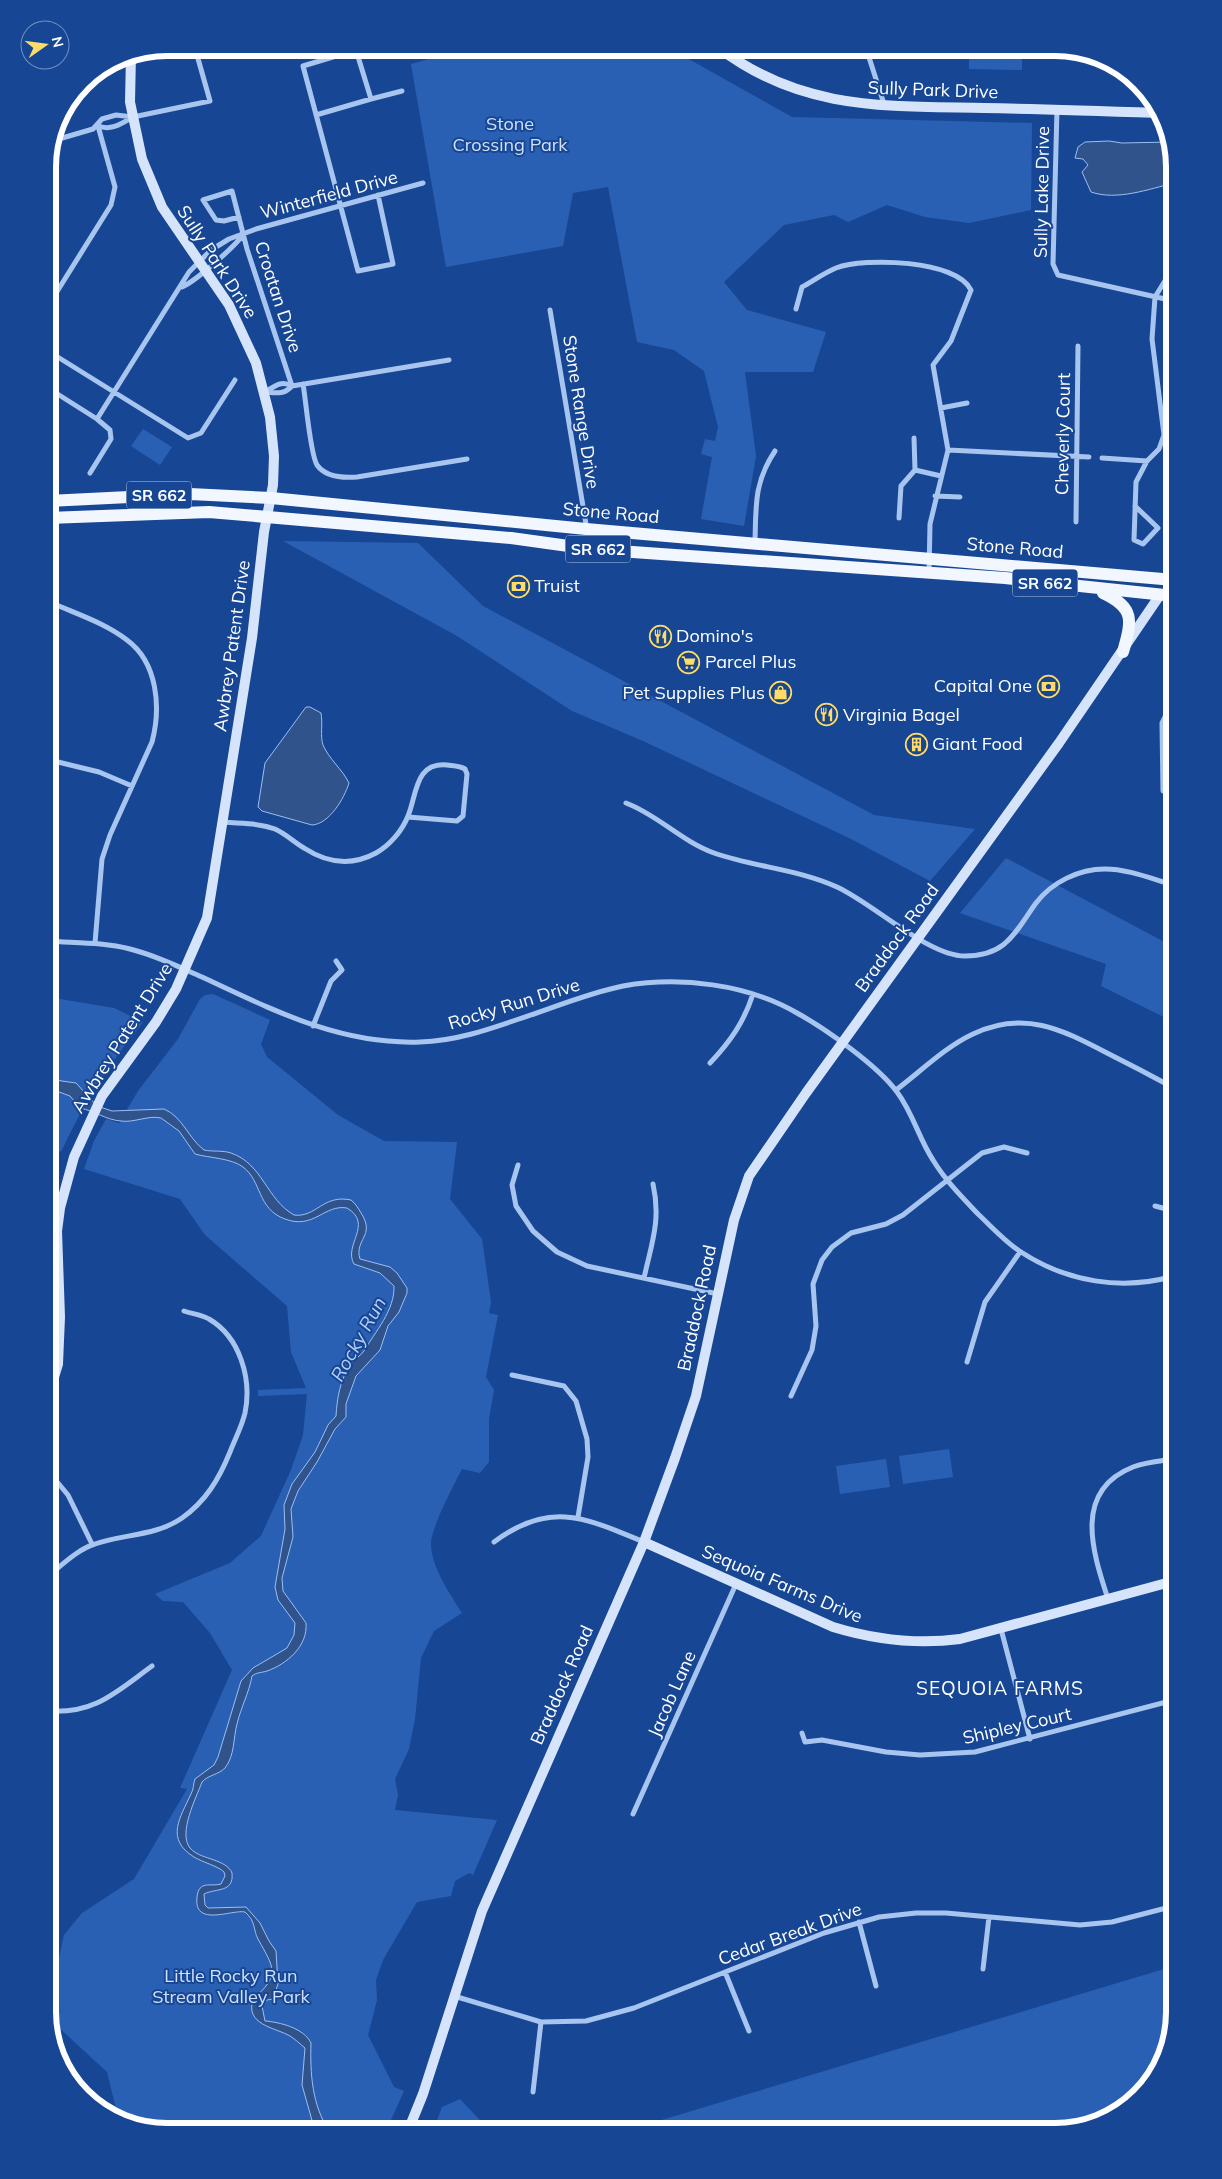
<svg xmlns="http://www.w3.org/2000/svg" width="1222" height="2179" font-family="Mulish,sans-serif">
  <rect width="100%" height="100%" fill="#174794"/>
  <path fill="#2a60b3" d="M469,48H669L792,117L1032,123L1031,210L969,223L925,217L887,205L848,222L834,215L784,225L724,282L747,310L826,332L813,372H745L756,456L744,526L701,519L712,457L701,454L705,439L715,441L718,427L704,371L674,350L637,342L608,187L573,193L563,246L446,267L411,64Z
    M969,48H1022V70L969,69Z
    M143,429L172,447L160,465L131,446Z
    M283,541L418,543L483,606L874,815L975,829L930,881L851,839L641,740L572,711L457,636Z
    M1006,858L1174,947V1022L1101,986L1106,964L960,913Z
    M213,994L270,1020L261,1044L267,1057L338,1115L384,1141L457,1142L450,1199L482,1239L491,1302L489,1313L498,1315L486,1377L494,1390L489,1419V1462L480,1473L462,1469C454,1484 432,1527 431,1542C430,1565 450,1594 462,1613L434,1631L421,1658L415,1719L409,1749L395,1779L398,1795L395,1810L497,1820L473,1875L469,1873L455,1881L451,1896L417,1902L383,1960L376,1980L377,2000L368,2035L394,2087L404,2091L386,2131H160L118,2117L107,2072L57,2026L54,1980L64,1935L82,1913L134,1879L187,1789L180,1788L232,1670L210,1633L183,1602L163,1601L155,1594L230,1563L261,1536L291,1470L303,1435L307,1394L258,1396V1390L306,1388L291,1352L287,1306L205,1235L180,1199L84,1169L94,1141L106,1119L119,1123L138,1091L178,1039L200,999L205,995Z
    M48,997L114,1008L143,1022C110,1063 83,1104 61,1152L48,1145Z
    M949,1449L953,1477L903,1484L899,1456Z
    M886,1459L890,1487L840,1494L836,1466Z
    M1174,1966V2012L1154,2079L1101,2122L1055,2131H625Z
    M460,2099L490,2131H433L442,2107Z"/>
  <path fill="#30538c" stroke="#9bbff3" d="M1109,141L1122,143L1170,142L1174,167V183C1149,189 1117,201 1091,192L1082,172L1088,165L1083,159L1075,158L1078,147L1085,142Z
    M306,707H310L321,713C323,723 320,736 323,745C329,759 342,769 349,783C344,799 329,824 312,825L262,811L258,807L265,763Z
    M48,1079L76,1083L97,1106L112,1111L164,1109C183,1117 188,1138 204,1150C213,1152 222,1150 231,1153C263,1164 266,1199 294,1215C316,1218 323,1194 351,1200C356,1204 358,1208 361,1213C376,1236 354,1239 360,1259L390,1267L397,1273L407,1288V1293L399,1312L388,1326L380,1350L356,1376L346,1404V1417L335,1429L317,1462L298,1491L291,1509L293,1537L282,1578L283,1591L306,1623C308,1646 287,1664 267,1671C261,1673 257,1672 252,1676C249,1693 241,1707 237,1724C233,1739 235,1755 225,1768C218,1775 208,1775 202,1782C196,1798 178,1833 190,1848C196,1855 206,1857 214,1860C222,1863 229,1866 232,1873C234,1893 216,1888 204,1894L205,1905L208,1908L246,1907L260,1923L269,1941L276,1951L278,1984L273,1999L267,2000L262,2006L265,2021C279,2022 304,2028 311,2043C310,2073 312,2105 329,2131H315L302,2085L305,2048C300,2044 295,2039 290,2036C274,2027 245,2025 253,1999C281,1975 274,1968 258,1939C253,1930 256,1921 245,1912C233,1909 193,1928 197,1897C199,1880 210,1887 221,1884L225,1876L224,1872C220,1867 202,1862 194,1857C165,1839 180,1818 191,1794C194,1789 193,1784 195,1779L214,1765L218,1757L241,1681L253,1668L287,1648L294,1635L295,1623L278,1600L275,1587L285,1529L284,1505L292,1484L315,1452L328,1425L336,1416C337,1399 340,1380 350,1365C353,1359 360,1357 364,1351C375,1332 395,1310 394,1286L380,1273L354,1264C343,1245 374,1224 347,1208C324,1204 314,1230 285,1219C257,1209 262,1181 243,1167C231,1158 209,1158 195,1154L179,1131L161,1118C148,1115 134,1123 121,1121C106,1120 95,1111 80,1108L70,1096L48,1088Z"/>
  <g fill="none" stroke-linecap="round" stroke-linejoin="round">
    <path stroke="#a8c5f0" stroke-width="5" d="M770,48L773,51
      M866,48L884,104
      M1057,109L1053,264L1058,275L1174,301
      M316,115L371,99
      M98,126C111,131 121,124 133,117
      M52,141L93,129L102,119L116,115L133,117L210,101L195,48
      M378,195L393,264L358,271L303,66L356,50L371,99L402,91
      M239,217L224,221L216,220L203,200L232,191L247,249L292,386
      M182,287C196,281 234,247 243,235
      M48,306L111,205L115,187L98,126
      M796,309L802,287C813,281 824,273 836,268C865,257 957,260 971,290L951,341L933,365L948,450L930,524L929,573
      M550,310L590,548
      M48,351L188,438L201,433L235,380
      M303,384C306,400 310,454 317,465C326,478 344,478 357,477L467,459
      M48,388L97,419L110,430L111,439L90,473
      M265,392C276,393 284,395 292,386L449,360
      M265,392C275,386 281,380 292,386
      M941,408L967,403
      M97,419L189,272L211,250L229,239L256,229L423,183
      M914,438L915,470
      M948,450L1089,457
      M1102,458L1147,461
      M935,496L960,497
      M1135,506L1158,528L1143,544L1134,540L1136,482L1147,461L1159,449L1164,435L1152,339L1155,297L1174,266
      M899,518L901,486L915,470L941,476
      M1076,522L1078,346
      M755,542C756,506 754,482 775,451
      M52,603C77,614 105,623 127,640C158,663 161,708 152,742L110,835L102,859L95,943
      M58,762L99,772L132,786
      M1163,791L1162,723L1174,698
      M626,803C658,815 681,841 714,853C754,867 797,869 837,887C874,904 928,956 965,956C1007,956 1015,932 1036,903C1052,882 1079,869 1105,869C1128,869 1152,879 1174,885
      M222,822C240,823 258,823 275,829C286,834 294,842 304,848C327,863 352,866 376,853C390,845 402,831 408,816C417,794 415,762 447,765C454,766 460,766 465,769L467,774L463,816L457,821L408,817
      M48,941C75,943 103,942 130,949C155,955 179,967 202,977C273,1010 340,1045 420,1042C455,1041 487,1030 519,1019C553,1008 588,993 623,986C680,976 747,984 797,1013C826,1029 878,1066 897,1092C913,1113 919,1139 933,1160C945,1180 962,1197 978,1214C992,1227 1005,1242 1021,1252C1067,1282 1122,1291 1174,1276
      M313,1026L331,981L342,970L336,961
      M710,1063C730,1042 744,1022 753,994
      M896,1090C920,1072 945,1047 973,1034C1024,1010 1061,1029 1107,1053C1129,1064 1152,1076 1174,1088
      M518,1165L512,1185L516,1206L533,1231L557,1252L587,1266L718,1294
      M48,1206L60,1208
      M1155,1206L1174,1211
      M644,1278C652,1242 661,1220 653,1184
      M48,1317H60
      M967,1362L985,1302L1020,1252
      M512,1375L564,1386L576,1401L587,1439L588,1457L578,1517
      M791,1396L812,1350L816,1326L813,1284L822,1260L832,1247L851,1233L886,1224L903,1215L982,1153L1004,1147L1027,1153
      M48,1471L68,1495L92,1544
      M494,1542C550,1500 586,1518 644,1542
      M48,1576C62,1565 78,1549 95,1544C124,1534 156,1536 182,1518C206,1501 219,1479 230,1452C235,1439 242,1426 245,1413C252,1379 240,1337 209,1319C201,1314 192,1314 184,1311
      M1108,1599C1093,1553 1072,1491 1133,1467C1146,1462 1161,1461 1174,1459
      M1001,1629L1030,1739
      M48,1711C95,1714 116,1692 152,1666
      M802,1733L805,1742L822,1740L886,1752L920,1755L975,1752L1174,1700
      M633,1814L736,1584
      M48,1823L54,1830
      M859,1922L876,1986
      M983,1969L989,1917
      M725,1972L749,2031
      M454,1996L541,2022L586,2021L634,2008L824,1933L879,1917L916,1913H946L1080,1925L1112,1922L1174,1906
      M533,2092L541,2022"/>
    <path stroke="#d6e4fb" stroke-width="10" d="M719,48C802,111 886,106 984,108C1042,109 1101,111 1159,113
      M48,1397L58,1364L60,1317L57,1231L60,1208L74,1157L102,1096L156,1022L176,989L207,918L252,638L264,532L273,485L274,456L270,417L256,363L229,305L162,207L142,159L130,102L131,55
      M644,1542L833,1627C876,1640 916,1645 960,1639L1174,1581
      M408,2131L423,2094L482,1911L644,1542L675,1458L696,1396L734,1220L749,1176L806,1093L1059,743L1160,595"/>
    <path stroke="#f2f6ff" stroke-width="12" d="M48,501L190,494L271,498L586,529L1174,580
      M48,518L209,512L511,538L590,549L1005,578L1174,596
      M1103,593C1135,608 1132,620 1123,652"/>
  </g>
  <defs>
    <symbol id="bank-ring" viewBox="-11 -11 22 22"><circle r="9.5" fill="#174794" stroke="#ffdc68" stroke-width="1.5"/><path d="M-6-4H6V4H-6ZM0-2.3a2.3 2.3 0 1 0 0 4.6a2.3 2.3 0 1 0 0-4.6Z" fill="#ffdc68"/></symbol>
    <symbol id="restaurant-ring" viewBox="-11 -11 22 22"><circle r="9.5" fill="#174794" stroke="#ffdc68" stroke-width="1.5"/><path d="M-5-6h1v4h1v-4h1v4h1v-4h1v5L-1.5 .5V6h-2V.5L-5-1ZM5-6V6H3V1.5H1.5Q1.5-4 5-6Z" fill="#ffdc68"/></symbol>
    <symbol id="supermarket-ring" viewBox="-11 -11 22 22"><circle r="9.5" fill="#174794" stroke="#ffdc68" stroke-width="1.5"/><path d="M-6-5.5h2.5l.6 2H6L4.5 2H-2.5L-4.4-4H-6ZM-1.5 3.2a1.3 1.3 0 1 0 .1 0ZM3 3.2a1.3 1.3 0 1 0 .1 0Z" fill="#ffdc68"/></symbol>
    <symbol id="shop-ring" viewBox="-11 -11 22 22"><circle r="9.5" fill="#174794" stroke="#ffdc68" stroke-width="1.5"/><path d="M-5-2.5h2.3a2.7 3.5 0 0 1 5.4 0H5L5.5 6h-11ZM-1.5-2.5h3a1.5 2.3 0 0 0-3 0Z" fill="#ffdc68"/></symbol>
    <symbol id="building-ring" viewBox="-11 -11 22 22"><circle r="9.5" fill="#174794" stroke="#ffdc68" stroke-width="1.5"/><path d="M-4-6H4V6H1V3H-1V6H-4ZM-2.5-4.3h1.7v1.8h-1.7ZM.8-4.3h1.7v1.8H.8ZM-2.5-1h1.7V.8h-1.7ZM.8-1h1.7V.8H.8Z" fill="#ffdc68"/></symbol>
  </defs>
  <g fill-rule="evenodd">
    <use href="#bank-ring" x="506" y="574" width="25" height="25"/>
    <use href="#restaurant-ring" x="648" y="624" width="25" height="25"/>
    <use href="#supermarket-ring" x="676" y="650" width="25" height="25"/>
    <use href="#bank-ring" x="1036" y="674" width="25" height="25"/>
    <use href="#shop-ring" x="768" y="680" width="25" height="25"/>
    <use href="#restaurant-ring" x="814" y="702" width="25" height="25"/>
    <use href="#building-ring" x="904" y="732" width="25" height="25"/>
  </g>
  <g text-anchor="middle" stroke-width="4" stroke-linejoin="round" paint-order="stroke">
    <g fill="#174794" stroke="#b9c8df" stroke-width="1">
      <rect x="126.5" y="481.5" width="65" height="27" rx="4"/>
      <rect x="565.5" y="535.5" width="65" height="27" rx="4"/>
      <rect x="1012.5" y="569.5" width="65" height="27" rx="4"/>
    </g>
    <g font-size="16" font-weight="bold" fill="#fff">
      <text x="159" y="501">SR 662</text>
      <text x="598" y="555">SR 662</text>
      <text x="1045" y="589">SR 662</text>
    </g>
    <g font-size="18" fill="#fff" stroke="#174794">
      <text transform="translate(933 90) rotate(2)" y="6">Sully Park Drive</text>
      <text transform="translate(1042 192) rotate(-89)" y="6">Sully Lake Drive</text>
      <text transform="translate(329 195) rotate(-15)" y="6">Winterfield Drive</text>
      <text transform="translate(217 262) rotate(57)" y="6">Sully Park Drive</text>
      <text transform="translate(278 297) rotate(72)" y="6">Croatan Drive</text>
      <text transform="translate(581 412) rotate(81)" y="6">Stone Range Drive</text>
      <text transform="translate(1063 434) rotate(-89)" y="6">Cheverly Court</text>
      <text transform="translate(611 513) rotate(5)" y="6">Stone Road</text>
      <text transform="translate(1015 548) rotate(5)" y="6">Stone Road</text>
      <text transform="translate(232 646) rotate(-82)" y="6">Awbrey Patent Drive</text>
      <text transform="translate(897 938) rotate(-54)" y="6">Braddock Road</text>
      <text transform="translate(514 1004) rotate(-17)" y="6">Rocky Run Drive</text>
      <text transform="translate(122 1038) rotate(-58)" y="6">Awbrey Patent Drive</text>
      <text transform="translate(697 1308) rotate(-78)" y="6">Braddock Road</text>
      <text transform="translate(782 1584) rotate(23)" y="6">Sequoia Farms Drive</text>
      <text transform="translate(562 1685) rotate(-66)" y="6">Braddock Road</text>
      <text transform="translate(672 1694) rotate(-66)" y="6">Jacob Lane</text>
      <text transform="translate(1017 1726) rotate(-13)" y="6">Shipley Court</text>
      <text transform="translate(790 1934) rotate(-20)" y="6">Cedar Break Drive</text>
    </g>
    <g font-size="18" fill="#cfe1fc" stroke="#174794">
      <text x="510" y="130">Stone<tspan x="510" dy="21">Crossing Park</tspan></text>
      <text x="231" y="1982">Little Rocky Run<tspan x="231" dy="21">Stream Valley Park</tspan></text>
    </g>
    <g font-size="18" fill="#fff" stroke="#174794" text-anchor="start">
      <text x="534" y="592">Truist</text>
      <text x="676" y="642">Domino's</text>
      <text x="705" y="668">Parcel Plus</text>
      <text x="1032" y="692" text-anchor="end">Capital One</text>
      <text x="765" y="699" text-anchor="end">Pet Supplies Plus</text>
      <text x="843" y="721">Virginia Bagel</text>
      <text x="932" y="750">Giant Food</text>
    </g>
    <g font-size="19" font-style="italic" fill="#b4cff7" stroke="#174794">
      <text transform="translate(358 1339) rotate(-61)" y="7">Rocky Run</text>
    </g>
    <g font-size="19" letter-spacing="1" fill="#fff" stroke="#174794">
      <text x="1000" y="1695">SEQUOIA FARMS</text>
    </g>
  </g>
  <path d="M0 0H1222V2179H0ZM167 56H1055A111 111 0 0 1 1166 167V2012A111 111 0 0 1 1055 2123H167A111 111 0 0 1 56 2012V167A111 111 0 0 1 167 56Z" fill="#174794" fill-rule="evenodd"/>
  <path fill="none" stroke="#fff" stroke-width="6" d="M167 56H1055A111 111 0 0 1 1166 167V2012A111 111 0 0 1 1055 2123H167A111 111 0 0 1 56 2012V167A111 111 0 0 1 167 56Z"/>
  <g transform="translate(45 45) rotate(76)"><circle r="24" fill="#174794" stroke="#7491bf"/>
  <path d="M0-4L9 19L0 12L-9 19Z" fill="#ffdc68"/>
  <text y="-8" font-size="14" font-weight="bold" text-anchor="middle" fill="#ffffff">N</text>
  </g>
</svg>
